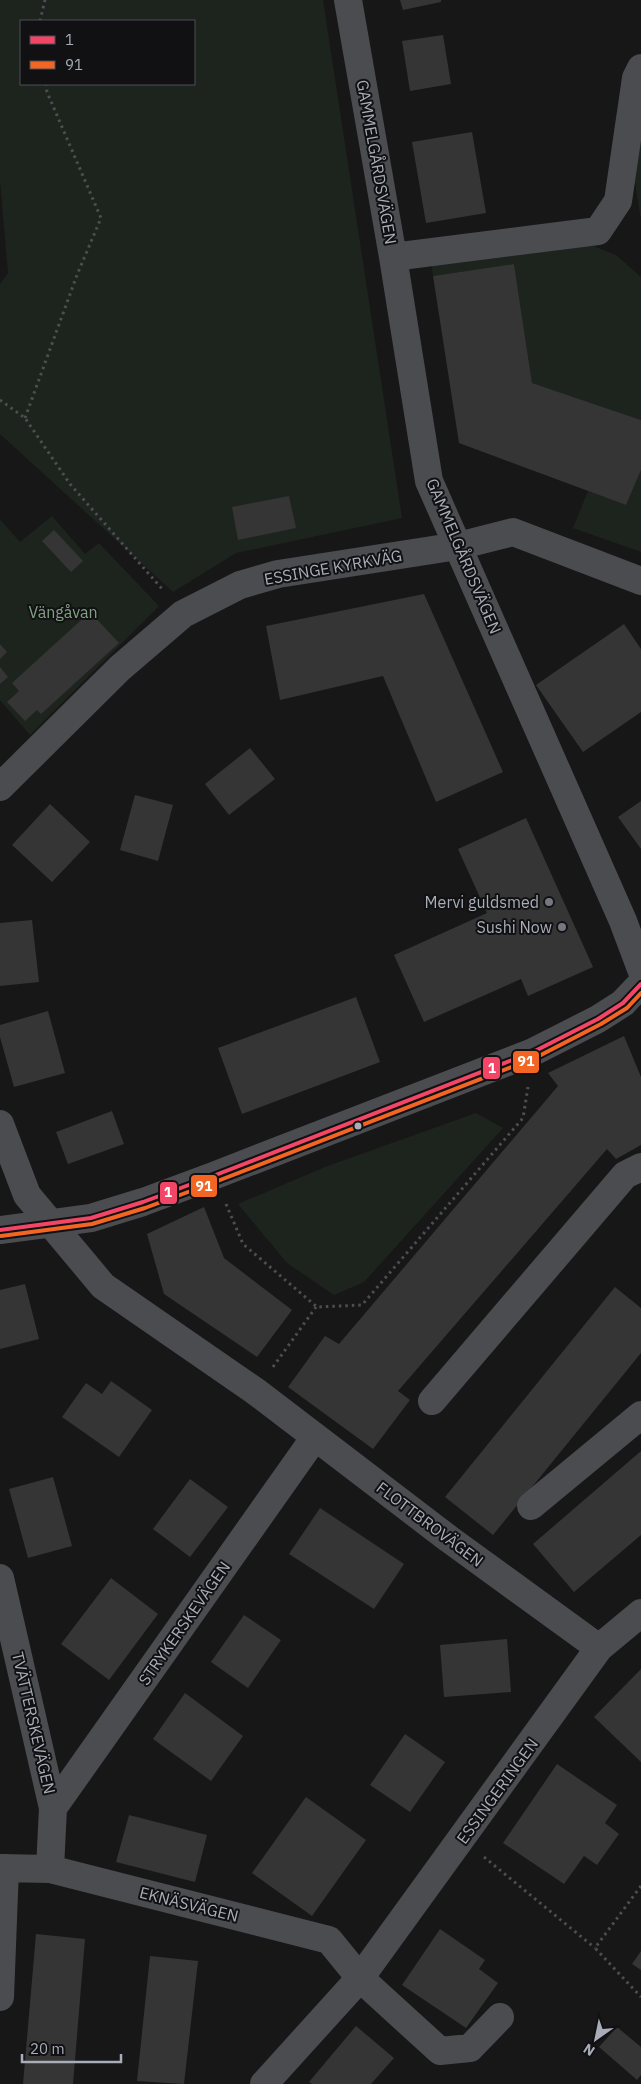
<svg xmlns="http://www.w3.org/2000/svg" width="641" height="2084" font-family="'IBM Plex Sans',sans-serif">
  <rect width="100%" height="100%" fill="#171717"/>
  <path fill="#1d241e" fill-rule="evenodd" d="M0,0H323L402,518L236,553L173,592L0,434V284L8,273L0,180ZM21,21H194V84H21Z
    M641,117V220L635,182Z
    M576,239L616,255L641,277V420L532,383L514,264L433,276L431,261Z
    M641,470V552L573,528L588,491L626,505Z
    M52,516L85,554L99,543L159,606L30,735L0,700V519L20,542Z
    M476,1113L503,1128L364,1282L334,1295L287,1263L238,1204L325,1167Z"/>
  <path fill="#353536" d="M400,0H441V2L403,10Z
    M443,35L451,84L410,91L402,41Z
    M472,132L486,213L426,223L412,142Z
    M514,264L532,383L641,420V470L626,505L459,443L433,276Z
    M289,496L296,528L238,540L232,507Z
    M54,530L83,561L71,572L42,541Z
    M424,594L503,772L436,802L383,676L280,700L266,626Z
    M90,612L119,643L41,714L37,710L25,721L7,702L19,691L12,683Z
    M624,624L641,649V712L583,752L536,685Z
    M0,644L7,652L0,659Z
    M0,667L8,677L0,684Z
    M250,748L275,779L229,815L205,784Z
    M135,795L173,805L158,861L120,850Z
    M641,801V849L618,817Z
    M50,804L90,842L52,882L12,845Z
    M526,818L593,967L528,996L521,979L424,1022L394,955L487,913L458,849Z
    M32,920L39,982L0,986V923Z
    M356,997L380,1062L242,1114L218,1048Z
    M48,1011L65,1073L14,1087L0,1037V1025Z
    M624,1036L641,1077V1145L616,1159L607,1149L398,1391L410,1400L373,1449L288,1387L325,1336L339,1344L558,1086L548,1073Z
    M112,1111L124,1144L68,1164L56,1132Z
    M204,1207L224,1258L292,1310L257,1357L164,1294L147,1234Z
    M25,1284L39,1339L0,1349V1290Z
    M615,1287L641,1308V1353L493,1535L445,1497Z
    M111,1381L152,1410L119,1457L62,1417L86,1383L102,1394Z
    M641,1451V1535L574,1592L533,1544Z
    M53,1477L72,1546L28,1558L9,1489Z
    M190,1479L228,1507L190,1557L153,1529Z
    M320,1508L404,1564L374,1609L289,1554Z
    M111,1578L158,1614L109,1680L61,1644Z
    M244,1615L281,1640L248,1688L211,1662Z
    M507,1639L511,1692L444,1697L440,1645Z
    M641,1669V1762L594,1717Z
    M185,1693L243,1736L211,1781L153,1739Z
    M405,1734L445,1762L410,1812L370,1785Z
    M557,1764L617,1805L605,1823L619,1834L597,1865L584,1856L564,1884L503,1843Z
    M306,1797L366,1840L312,1916L252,1873Z
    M129,1815L207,1835L195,1882L116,1862Z
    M440,1929L485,1960L479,1969L498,1983L466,2028L402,1985Z
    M36,1934L85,1939L73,2084H23Z
    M641,1951V1970L632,1964Z
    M150,1956L198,1961L184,2084L137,2081Z
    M356,2026L394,2058L371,2084H312L309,2082Z
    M617,2027L641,2047V2075L637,2080L599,2047Z"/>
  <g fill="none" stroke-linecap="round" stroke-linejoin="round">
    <path stroke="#4d4e52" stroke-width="3" stroke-dasharray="2.5 4" stroke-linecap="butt" d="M40,21L45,0
      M0,400L25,418L70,484L163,590
      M25,418L77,275L101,218L47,92L46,84
      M226,1204L243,1244L317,1307L362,1305L523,1118L528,1087
      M273,1367L316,1307
      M484,1857L595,1948
      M641,1886L595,1948L641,1997"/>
    <path stroke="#4b4c50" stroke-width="28" d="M348,0L393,257L429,481L623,921L641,969
      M393,257L598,231L618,201L636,78L641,68
      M0,787L120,668L183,614L240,585L278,574L458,546L513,532L641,581
      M0,1124L27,1195L103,1286L255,1391L449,1539L599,1648
      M0,1230L91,1218L143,1202L213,1176L533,1052L598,1019L623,1003L641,984
      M432,1401L625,1175L641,1167
      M531,1506L641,1415
      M0,1578L53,1808L50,1869
      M53,1808L315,1437
      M0,1868L50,1869L329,1940L360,1978L440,2051L470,2048L500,2017
      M0,1997L5,1868
      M264,2084L360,1978L599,1648L641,1613"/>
    <defs>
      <path id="bus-1" d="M0,1230L91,1218L143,1202L213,1176L533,1052L598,1019L623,1003L641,984"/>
      <path id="bus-2" d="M1,1236L92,1224L145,1208L215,1182L535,1058L601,1024L627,1008L641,993"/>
    </defs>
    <use href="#bus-1" stroke="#111113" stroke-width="8"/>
    <use href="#bus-2" stroke="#111113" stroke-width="8"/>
    <use href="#bus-1" stroke="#f34667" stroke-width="4"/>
    <use href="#bus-2" stroke="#f26522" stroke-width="4"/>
  </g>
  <g fill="#757880" stroke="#111113" stroke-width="2">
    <circle cx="549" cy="902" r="5"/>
    <circle cx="562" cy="927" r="5"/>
  </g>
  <circle fill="#a8adb8" stroke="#111113" stroke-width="2" cx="358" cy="1126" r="4.5"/>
  <g text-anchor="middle" stroke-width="4" stroke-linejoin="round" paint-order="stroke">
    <g font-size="16" fill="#a8adb8" stroke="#111113">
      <text transform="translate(377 162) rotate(80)" y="6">GAMMELGÅRDSVÄGEN</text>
      <text transform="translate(464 556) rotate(67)" y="6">GAMMELGÅRDSVÄGEN</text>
      <text transform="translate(333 567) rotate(-10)" y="6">ESSINGE KYRKVÄG</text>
      <text transform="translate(430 1524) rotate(37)" y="6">FLOTTBROVÄGEN</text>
      <text transform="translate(184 1623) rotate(-55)" y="6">STRYKERSKEVÄGEN</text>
      <text transform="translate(34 1723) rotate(77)" y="6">TVÄTTERSKEVÄGEN</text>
      <text transform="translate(497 1791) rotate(-54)" y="6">ESSINGERINGEN</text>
      <text transform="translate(189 1904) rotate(14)" y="6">EKNÄSVÄGEN</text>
    </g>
    <g font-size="16" fill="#7fa381" stroke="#111113">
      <text x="63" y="618">Vängåvan</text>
    </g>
    <g font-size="16" fill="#a8adb8" stroke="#111113" text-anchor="end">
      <text x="539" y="908">Mervi guldsmed</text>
      <text x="552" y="933">Sushi Now</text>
    </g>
  </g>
  <g stroke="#111113" stroke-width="2">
    <rect x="512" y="1050" width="28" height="24" rx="5" fill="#f26522"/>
    <rect x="482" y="1056" width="19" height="24" rx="5" fill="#f34667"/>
    <rect x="190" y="1174" width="28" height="24" rx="5" fill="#f26522"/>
    <rect x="159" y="1181" width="19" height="24" rx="5" fill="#f34667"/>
  </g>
  <g font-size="14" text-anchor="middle" font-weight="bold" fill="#fff">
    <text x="526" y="1066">91</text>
    <text x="492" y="1073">1</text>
    <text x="204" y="1191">91</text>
    <text x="168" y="1197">1</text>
  </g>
  <rect x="20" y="20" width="175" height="65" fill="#111113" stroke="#4d4f55"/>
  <rect x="30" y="36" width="25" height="8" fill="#f34667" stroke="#4d4f55"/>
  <text x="65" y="45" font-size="15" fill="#a8adb8">1</text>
  <rect x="30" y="61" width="25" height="8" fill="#f26522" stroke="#4d4f55"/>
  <text x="65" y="70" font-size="15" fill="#a8adb8">91</text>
  <g transform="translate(596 2039) rotate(213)" stroke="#111113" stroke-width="4" paint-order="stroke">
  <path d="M0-4L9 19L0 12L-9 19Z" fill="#a8adb8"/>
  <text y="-8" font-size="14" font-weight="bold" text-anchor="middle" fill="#a8adb8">N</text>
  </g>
  <path d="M22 2054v8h99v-8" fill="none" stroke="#a8adb8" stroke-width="2.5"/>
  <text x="30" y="2054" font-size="15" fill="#a8adb8" stroke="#111113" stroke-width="4" paint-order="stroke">20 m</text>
</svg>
